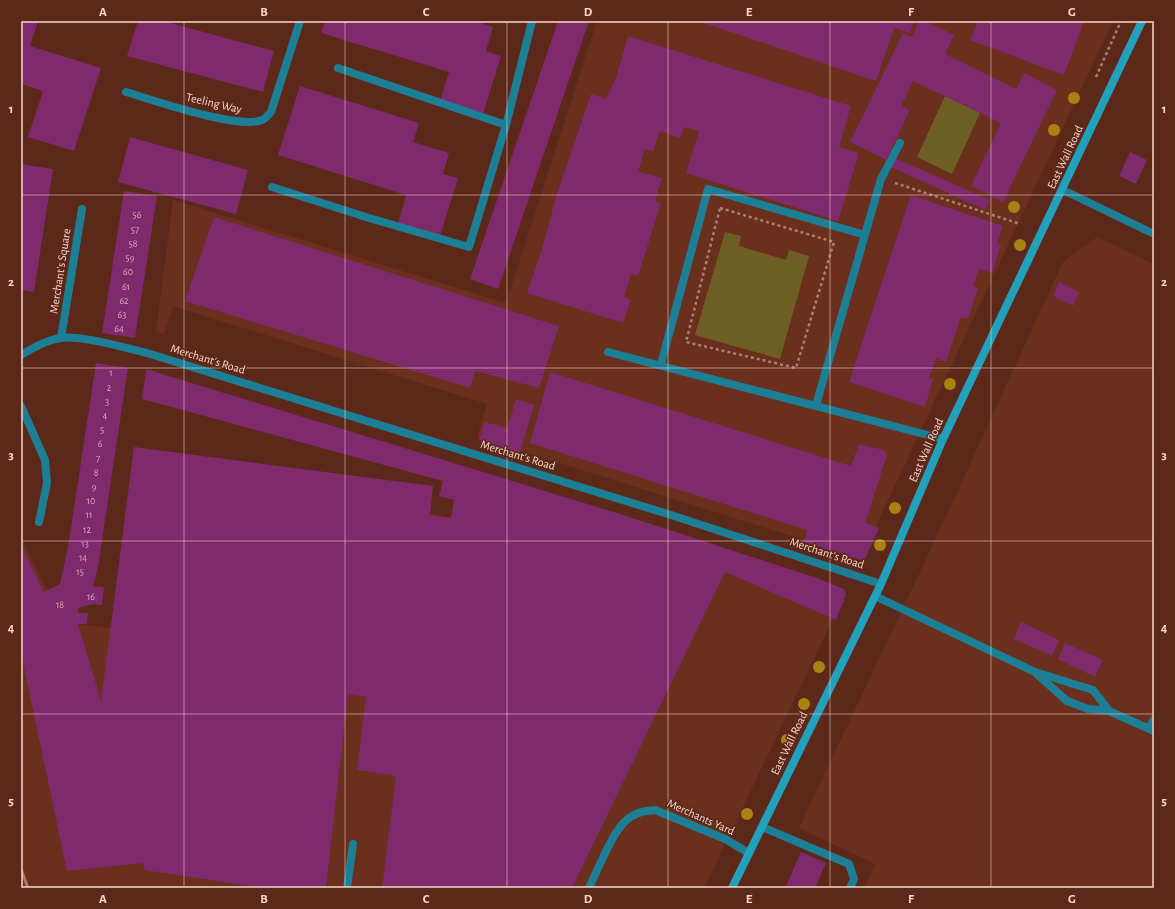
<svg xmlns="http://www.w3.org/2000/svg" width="1175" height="909" font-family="'Alegreya Sans',sans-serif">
  <rect width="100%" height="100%" fill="#5c2819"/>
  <path fill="#6b2f1e" d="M597,21H1113L861,558L477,437L487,404L173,306L164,334L156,332L173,200L506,303Z
    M1097,237L1154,264V888H864L875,864L799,828L929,553L1063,262Z
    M134,447L451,518L454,500L723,569L833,619L704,888H21V537L64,623L111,628Z"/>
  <path fill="#6d5f23" d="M945,96L980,113L952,174L917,157Z
    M725,232L741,236L739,246L786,260L789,250L809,256L780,359L695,335Z"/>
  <path fill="#7f2a6d" d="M21,21H38L30,46L101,68L74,151L28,137L43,91L21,84Z
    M138,21H163L274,51L263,92L127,56Z
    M325,21H475L493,27L486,51L501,56L483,114L440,101L449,72L321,33Z
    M558,21H589L498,289L470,279Z
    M698,21H914L910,33L894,28L876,81Z
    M919,21H925L954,35L945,54L1016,89L1024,73L1057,90L1003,202L971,186L1001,123L913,81L901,106L910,110L886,160L850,142L903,33L912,37Z
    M978,21H1084L1064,75L970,40Z
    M628,36L851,106L839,147L859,153L838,221L686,173L699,131L684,127L680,138L660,131L653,151L645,149L638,172L662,178L655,201L661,203L638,276L631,274L624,297L631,300L623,323L527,293L542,249L556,197L591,94L606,99L616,78Z
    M300,86L419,123L413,142L449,153L443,174L458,178L440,236L398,224L406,195L278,155Z
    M130,137L248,170L236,214L118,182Z
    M1130,152L1147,160L1136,184L1119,176Z
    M895,158L990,200L985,210L891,167Z
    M21,164L53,169L34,292L21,290Z
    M124,191L157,196L135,338L102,333Z
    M911,195L1003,226L997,244L1001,245L992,273L979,269L973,286L978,288L968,319L961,317L946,362L936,358L929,378L933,379L925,407L849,382Z
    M214,217L559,326L539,388L475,371L470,388L185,301Z
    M1059,282L1079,292L1073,306L1053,296Z
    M96,363L128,368L98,567L93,586L104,587L102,605L93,604L78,608V613H88L87,624H78L101,701L134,447L433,486L430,515L451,518L454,500L439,496L443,481L142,399L146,369L620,514L817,578L844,589L846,595L836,620L725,572L572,888H382L396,776L357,770L366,697L348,694L326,888H262L145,870L143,863L67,871L21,653V545L44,592L60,584L68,547Z
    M550,372L851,466L859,444L884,450L887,455L865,523L879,528L864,561L804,542L807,530L530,443Z
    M516,399L534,405L520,453L479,440L485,422L507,428Z
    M1021,622L1059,640L1052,656L1014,639Z
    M1065,643L1103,660L1095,677L1058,659Z
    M801,852L826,863L815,888H785Z"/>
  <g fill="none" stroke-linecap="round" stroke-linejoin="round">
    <path stroke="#ac8175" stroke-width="2.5" stroke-dasharray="3 3" stroke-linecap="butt" d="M1096,77L1121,21
      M895,183L1020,224
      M720,208L834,242L796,368L686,342Z"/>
    <path stroke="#1c7f95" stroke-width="8" d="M338,68L506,125
      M126,92C153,100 239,130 262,120C265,119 269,114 271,112L300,21
      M272,187L369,218L469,247L506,125L532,21
      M1063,190L1154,234
      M608,352L943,439
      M661,364L708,189L865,235
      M816,405L881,179L900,143
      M875,596L1035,672L1093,690L1109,711
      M1037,674L1067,701L1088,709L1109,711L1154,731
      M1149,729L1154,719
      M762,827L849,864L854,879L850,888
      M347,888L353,844
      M589,888C598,870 613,829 629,818C637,812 645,811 655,810L725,839L749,853"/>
    <path stroke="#1c7f95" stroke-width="8" d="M61,338L82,209
      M21,355C33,348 46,340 61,338C80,335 126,348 147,353L671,515L881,584
      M21,406L45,460L47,483L39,522"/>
    <path stroke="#22a1bd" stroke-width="8" d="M732,888L881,584L943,439L1142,21"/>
    <path stroke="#a67a6e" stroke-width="3" d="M21,869L28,888"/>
  </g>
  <g fill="#ab8111">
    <circle cx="1074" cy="98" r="6"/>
    <circle cx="1054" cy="130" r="6"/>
    <circle cx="1014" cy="207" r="6"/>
    <circle cx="1020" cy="245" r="6"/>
    <circle cx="950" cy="384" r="6"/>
    <circle cx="895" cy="508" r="6"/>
    <circle cx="880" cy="545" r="6"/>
    <circle cx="819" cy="667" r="6"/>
    <circle cx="804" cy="704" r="6"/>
    <circle cx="787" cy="740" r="6"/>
    <circle cx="747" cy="814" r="6"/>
  </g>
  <path fill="none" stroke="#f9d7cd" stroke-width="1" stroke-opacity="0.55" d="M184,21V888M345,21V888M507,21V888M668,21V888M830,21V888M991,21V888M21,195H1154M21,368H1154M21,541H1154M21,714H1154"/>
  <g text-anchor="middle" stroke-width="3" stroke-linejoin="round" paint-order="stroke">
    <g font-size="10" fill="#daacb5">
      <text x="137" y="218">56</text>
      <text x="135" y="233">57</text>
      <text x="133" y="247">58</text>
      <text x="130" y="261">59</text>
      <text x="128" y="275">60</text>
      <text x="126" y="290">61</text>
      <text x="124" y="304">62</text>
      <text x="122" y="318">63</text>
      <text x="119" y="332">64</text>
      <text x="111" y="376">1</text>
      <text x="109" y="391">2</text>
      <text x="107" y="405">3</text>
      <text x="105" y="419">4</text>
      <text x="102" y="433">5</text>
      <text x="100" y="447">6</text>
      <text x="98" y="462">7</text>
      <text x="96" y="476">8</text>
      <text x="94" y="490">9</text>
      <text x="91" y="504">10</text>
      <text x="89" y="518">11</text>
      <text x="87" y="533">12</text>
      <text x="85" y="547">13</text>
      <text x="83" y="561">14</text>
      <text x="80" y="575">15</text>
      <text x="91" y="600">16</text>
      <text x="60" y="608">18</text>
    </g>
    <g font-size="12" fill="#f9d7cd" stroke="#5c2819">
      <text transform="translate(214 103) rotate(13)" y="4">Teeling Way</text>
      <text transform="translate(1065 157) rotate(-65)" y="4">East Wall Road</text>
      <text transform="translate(60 271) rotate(-81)" y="4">Merchant's Square</text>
      <text transform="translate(208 359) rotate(17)" y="4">Merchant's Road</text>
      <text transform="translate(926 450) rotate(-66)" y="4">East Wall Road</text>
      <text transform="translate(518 455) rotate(17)" y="4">Merchant's Road</text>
      <text transform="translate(827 553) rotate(18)" y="4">Merchant's Road</text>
      <text transform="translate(789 743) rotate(-64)" y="4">East Wall Road</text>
      <text transform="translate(701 817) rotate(24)" y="4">Merchants Yard</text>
    </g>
  </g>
  <rect width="1175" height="909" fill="none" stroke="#5c2819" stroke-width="44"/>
  <rect x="22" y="22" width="1131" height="865" fill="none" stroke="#f9d7cd" stroke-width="1.5"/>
  <g font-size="13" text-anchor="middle" font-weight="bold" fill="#f9d7cd">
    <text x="103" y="16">A</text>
    <text x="264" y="16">B</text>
    <text x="426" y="16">C</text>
    <text x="588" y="16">D</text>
    <text x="749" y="16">E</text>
    <text x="911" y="16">F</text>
    <text x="1072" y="16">G</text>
    <text x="11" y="113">1</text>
    <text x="1164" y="113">1</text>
    <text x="11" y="286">2</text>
    <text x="1164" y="286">2</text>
    <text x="11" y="459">3</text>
    <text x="1164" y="459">3</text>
    <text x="11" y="632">4</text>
    <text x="1164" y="632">4</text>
    <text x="11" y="805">5</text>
    <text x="1164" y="805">5</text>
    <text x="103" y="903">A</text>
    <text x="264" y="903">B</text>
    <text x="426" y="903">C</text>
    <text x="588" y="903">D</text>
    <text x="749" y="903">E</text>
    <text x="911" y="903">F</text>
    <text x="1072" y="903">G</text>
  </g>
</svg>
